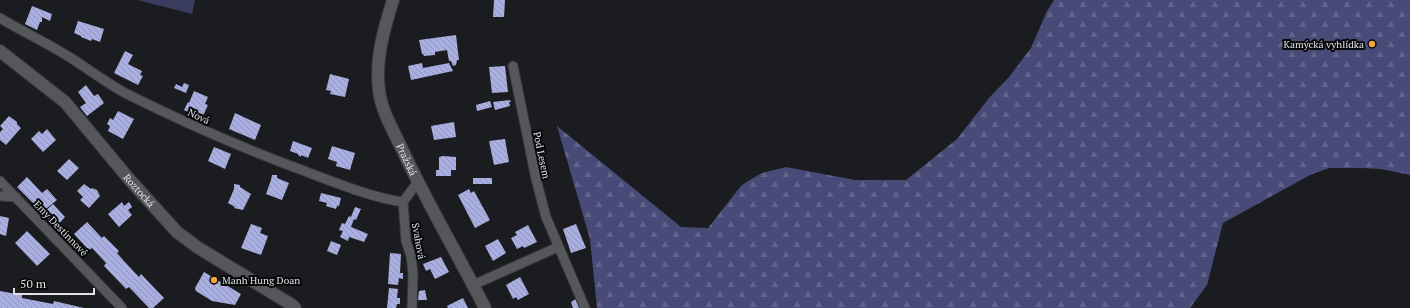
<svg xmlns="http://www.w3.org/2000/svg" width="1410" height="308" font-family="'PT Serif',serif">
  <defs>
    <pattern id="forest-firs" width="22" height="20" patternUnits="userSpaceOnUse"><rect width="22" height="20" fill="#484b77"/><path d="M5 1l3.5 6h-7zM16 11l3.5 6h-7z" fill="#62658a"/></pattern>
    <pattern id="building-back-hatch" width="6" height="6" patternUnits="userSpaceOnUse"><rect width="6" height="6" fill="#aaafe2"/><path d="M-1 5l2 2M0 0l6 6M5-1l2 2" fill="none" stroke="#9094bb"/></pattern>
  </defs>
  <rect width="100%" height="100%" fill="#1b1c20"/>
  <path fill="#393b5f" d="M137,0H195L192,14Z"/>
  <path fill="url(#forest-firs)" d="M1054,0H1410V175L1381,169L1362,168H1329L1310,175L1223,223L1207,285L1190,308H597L590,239L557,126L681,227L708,228L741,186L748,181L762,173L786,167L855,180H906L957,139L989,98L1009,77L1031,48L1047,11Z"/>
  <path fill="url(#building-back-hatch)" d="M494,0H505L504,17H493Z
    M32,6L52,14L50,21L42,17V22H40L37,30L25,24Z
    M78,21L104,29L100,42L92,39L91,41L81,37V36L74,33Z
    M456,35L459,60H457L456,65L453,66L451,61H449L447,50L435,52V55L424,56L423,54H422L419,40Z
    M125,51L133,55L128,64L142,71L140,75L143,76L138,85L114,73Z
    M422,63L423,68L449,63L453,71L411,80L408,66Z
    M505,66L508,92L492,93L489,67Z
    M330,74L349,79L345,97L330,94L331,91L326,90Z
    M184,83L189,85L186,93L174,88L176,84L182,87Z
    M86,85L94,96L98,94L104,103L87,116L80,107L86,103L78,92Z
    M194,91L208,97L205,104L208,105L202,118L184,110L188,102L189,103Z
    M510,100L511,102H509L510,106L495,110L493,102Z
    M490,101L492,107L477,111L476,105Z
    M118,111L134,119L123,139L108,131L110,126L107,124L110,118L113,120Z
    M235,113L261,125L255,140L229,129Z
    M9,116L17,122V124L21,128L6,145L0,140V132L3,129L0,126Z
    M454,122L456,137L434,140L431,126Z
    M47,129L56,140L43,152L31,139L39,131L42,134Z
    M505,139L509,162L494,165L489,141Z
    M293,141L312,148L308,158L301,155V157L298,155V154L290,151Z
    M332,146L355,153L350,170L336,166L337,162L328,159Z
    M214,147L231,154L225,169L208,161Z
    M443,156L456,157V170H451V176H436V170H439V157Z
    M69,159L79,168L67,180L57,171Z
    M272,175H277V178L289,183L282,200L266,194L271,180Z
    M27,177L42,193L47,189L57,200L42,212L17,187Z
    M473,178H492V184H473Z
    M84,184L91,189L92,188L97,190L100,196L89,208L80,200L83,197L77,191Z
    M234,184L240,185V187L251,194L243,210L234,208L235,207L228,203L234,189Z
    M469,189L471,193L474,191L490,220L475,228L458,195Z
    M321,193L341,198L339,206H337L336,209L326,206L327,203L319,201Z
    M122,202L124,206L129,202L132,207L128,210L132,215L119,227L108,214Z
    M53,204L65,217L56,227L43,213Z
    M355,207L361,209L356,220L354,219L351,227L368,234L364,242L349,237L348,241L340,237L343,231L339,230L342,223L345,224L349,216L351,217Z
    M0,216L9,218L6,236L0,234Z
    M87,222L102,238L104,236L119,251L117,253L124,261L139,277L141,274L164,298L153,308H149L129,287L126,289L104,266L106,263L92,248L89,250L74,234Z
    M251,224L262,228L260,233L268,236L261,255L241,248Z
    M576,224L586,248L571,253L563,229Z
    M528,225L537,242L524,248L523,246L517,249L511,238L517,235L515,232Z
    M27,231L50,254L37,266L15,243Z
    M498,239L506,253L493,261L485,246Z
    M331,241L341,245L337,255L327,251Z
    M390,253L401,254L400,273H403V279L399,278L398,285L388,284Z
    M441,257L449,272L435,279L430,269L426,271L423,264Z
    M204,272L241,294L235,305L212,301L196,291L195,288Z
    M520,277L529,294L518,300L516,297L513,299L506,285Z
    M389,288L398,289L397,298H400V304H397L396,308H387Z
    M425,290L427,300H418L419,291Z
    M0,291L22,295V298L53,304L54,301L84,308H0Z
    M463,298L468,308H448L447,306Z
    M576,299L580,308H573L571,302Z"/>
  <g fill="none" stroke-linecap="round" stroke-linejoin="round">
    <defs>
      <path id="street" d="M0,18C20,30 41,40 61,52C84,65 104,82 127,94C183,122 240,147 299,169C331,181 369,197 403,202
        M513,66L536,179L546,217L585,308
        M0,181L122,308
        M0,196L16,197
        M473,285L558,247
        M412,308L413,273L411,256L406,241L403,202L417,183"/>
      <g id="secondary">
        <path id="s1" d="M393,0C384,29 375,59 379,90C381,110 393,130 402,149C427,203 458,255 485,308"/>
        <path id="s2" d="M0,51L65,102L129,179L177,232L197,247L292,305L295,308"/>
      </g>
    </defs>
    <use href="#street" stroke="#363739" stroke-width="11"/>
    <use href="#secondary" stroke="#363739" stroke-width="14"/>
    <use href="#street" stroke="#56575b" stroke-width="9"/>
    <use href="#secondary" stroke="#56575b" stroke-width="12"/>
  </g>
  <g fill="#f1a640" stroke="#060708" stroke-width="1.5">
    <circle cx="1372" cy="44" r="4"/>
    <circle cx="214" cy="280" r="4"/>
  </g>
  <g text-anchor="middle" stroke-width="4" stroke-linejoin="round" paint-order="stroke">
    <g font-size="10" fill="#e2e2e5" stroke="#060708" text-anchor="end">
      <text x="1364" y="48">Kamýcká vyhlídka</text>
      <text x="222" y="284" text-anchor="start">Manh Hung Doan</text>
    </g>
    <g font-size="10" fill="#e2e2e5" stroke="#060708">
      <text transform="translate(199 116) rotate(25)" y="4">Nová</text>
      <text transform="translate(542 155) rotate(78)" y="4">Pod Lesem</text>
      <text dy="4" stroke="none"><textPath href="#s1" startOffset="167">Pražská</textPath></text>
      <text dy="4" stroke="none"><textPath href="#s2" startOffset="198">Roztocká</textPath></text>
      <text transform="translate(61 228) rotate(46)" y="4">Emy Destinnové</text>
      <text transform="translate(419 241) rotate(80)" y="4">Svahová</text>
    </g>
  </g>
  <path d="M14 288v6h80v-6" fill="none" stroke="#e2e2e5" stroke-width="2"/>
  <text x="20" y="288" font-size="12" fill="#e2e2e5" stroke="#060708" stroke-width="3" paint-order="stroke">50 m</text>
</svg>
